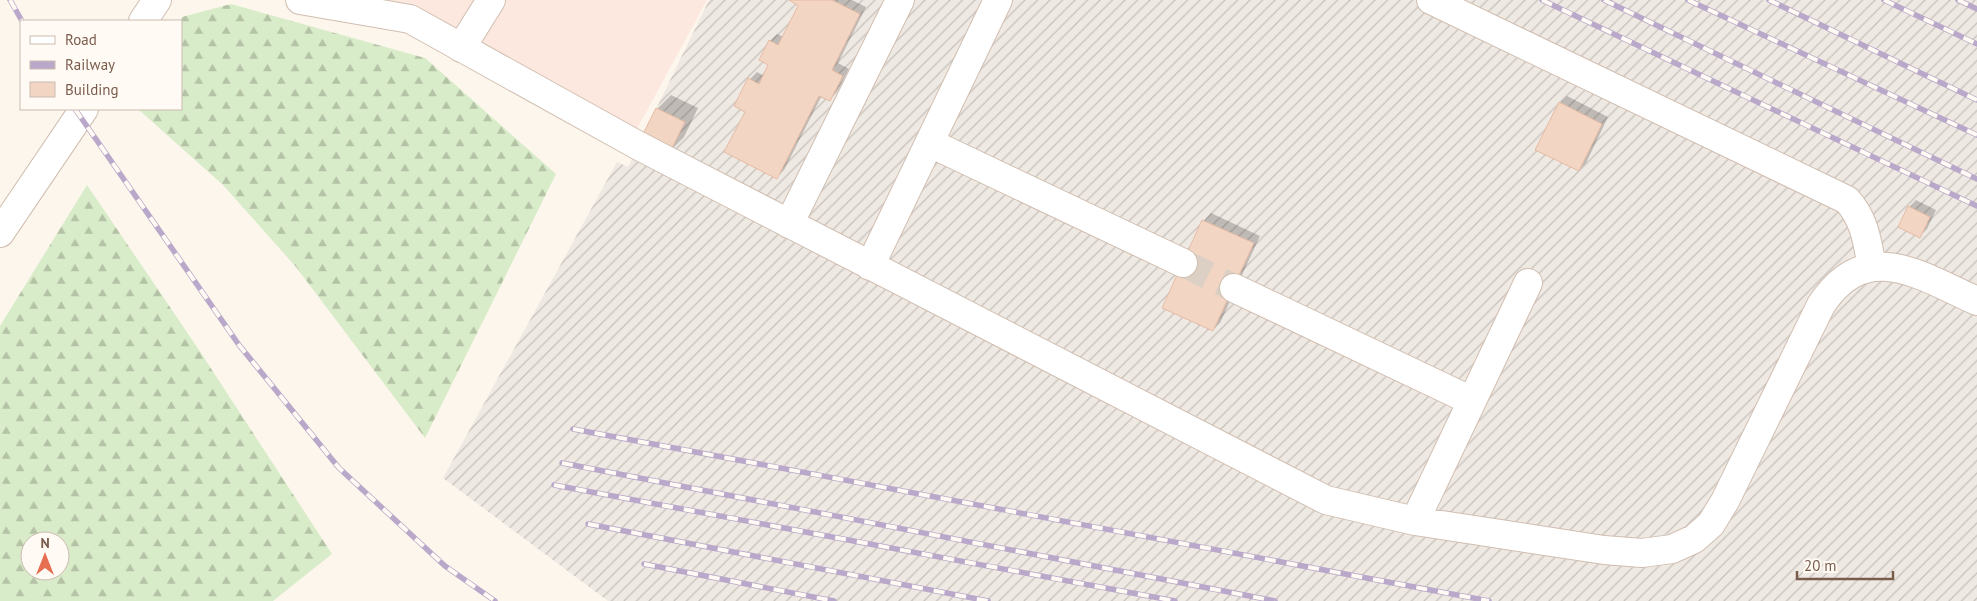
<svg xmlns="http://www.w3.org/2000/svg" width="1977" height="601" font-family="'PT Sans',sans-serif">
  <defs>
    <pattern id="industrial-furrows" width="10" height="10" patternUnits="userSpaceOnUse" patternTransform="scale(1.25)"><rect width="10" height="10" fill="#efe9e4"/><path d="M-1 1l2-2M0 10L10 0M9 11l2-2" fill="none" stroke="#c7c0bb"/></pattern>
    <pattern id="forest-firs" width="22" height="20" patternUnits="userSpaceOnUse" patternTransform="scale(1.25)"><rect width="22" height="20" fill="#d8ecc9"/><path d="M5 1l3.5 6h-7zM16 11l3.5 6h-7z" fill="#b4c2a5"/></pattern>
  </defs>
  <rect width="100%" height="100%" fill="#fdf6ec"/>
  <path fill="#fde8e0" d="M366,0H707L634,134Z"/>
  <path fill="url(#industrial-furrows)" d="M709,0H1977V601H608L443,478L617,162L628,167Z"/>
  <path fill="url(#forest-firs)" fill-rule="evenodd" d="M231,4L425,58L556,174L425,438L296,267L223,185L138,109H181L180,21L182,17Z
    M87,185L195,344L332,554L273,601H0V326ZM30,541H60V571H30Z"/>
  <path fill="#0003" d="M791,0H852L866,7L838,63L849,69L837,92L830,99L822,95L784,170L777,177L747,111L750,79L757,72L764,76L770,64V41L777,34L784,37L800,5Z
    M671,95L698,108L684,137L670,151L657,109Z
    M1567,96L1608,117L1586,163L1579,170L1560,103Z
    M1916,200L1936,210L1927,229L1920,236L1909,207Z
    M1211,213L1260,236L1220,323L1213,330L1164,307L1204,221Z"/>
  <path fill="#f3d5c3" stroke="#e6bba3" d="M789,0H832L860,14L832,70L843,76L830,101L819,96L777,179L724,152L745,112L734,106L748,78L759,84L768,65L759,60L769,40L778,45L798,6Z
    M1559,102L1602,124L1579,171L1535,150Z
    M656,108L685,122L670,152L641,138Z
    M1908,206L1930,217L1920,238L1898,227Z
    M1202,220L1254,243L1213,331L1162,308Z"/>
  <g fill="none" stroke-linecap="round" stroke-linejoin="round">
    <path stroke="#dcd0c4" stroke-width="28" stroke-dasharray="28 14" stroke-linecap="butt" d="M1183,263L1234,288"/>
    <defs>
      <path id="minor" d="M300,0L410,19L639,146L1326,500L1415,521L1604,550L1642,553L1672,549L1694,539L1711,524L1725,501L1821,305C1866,237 1919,275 1977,301
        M1431,0L1847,200C1865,220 1867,241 1872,267
        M143,21L157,0
        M461,48L491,0
        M930,143L1183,263
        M789,224L900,0
        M0,233L84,109
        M870,266L998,0
        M1234,288L1472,401
        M1415,521L1528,283"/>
    </defs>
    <use href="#minor" stroke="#d1beb0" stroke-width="30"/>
    <use href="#minor" stroke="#fff" stroke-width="28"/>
    <defs>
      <path id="rail" d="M10,0L22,21
        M1542,0L1977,206
        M1604,0L1977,179
        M1688,0L1977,135
        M1769,0L1977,100
        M1884,0L1977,44
        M1958,0L1977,9
        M75,109L239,345L339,468L445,566L495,601
        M573,429L1489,601
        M562,463L1275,601
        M554,485L1175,601
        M588,524L988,601
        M644,564L834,601"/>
    </defs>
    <use href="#rail" stroke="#b9a8c9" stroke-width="5.5"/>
    <use href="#rail" stroke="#fffaf3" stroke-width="4" stroke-dasharray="11" stroke-linecap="butt"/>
  </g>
  <rect x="20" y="20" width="162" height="90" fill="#fffaf3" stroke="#cabbb1"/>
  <rect x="30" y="36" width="25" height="8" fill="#ffffff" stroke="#cabbb1"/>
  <text x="65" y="45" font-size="15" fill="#7a5c4d">Road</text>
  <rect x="30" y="61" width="25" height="8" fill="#b9a8c9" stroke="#cabbb1"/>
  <text x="65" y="70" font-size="15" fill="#7a5c4d">Railway</text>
  <rect x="30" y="82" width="25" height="15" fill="#f3d5c3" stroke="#cabbb1"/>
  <text x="65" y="95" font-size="15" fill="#7a5c4d">Building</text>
  <g transform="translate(45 556)"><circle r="24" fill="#fffaf3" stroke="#cabbb1"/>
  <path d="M0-4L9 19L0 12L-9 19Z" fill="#e76f51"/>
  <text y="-8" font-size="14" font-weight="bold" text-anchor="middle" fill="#7a5c4d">N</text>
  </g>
  <path d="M1797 571v8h96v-8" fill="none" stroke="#7a5c4d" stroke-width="2.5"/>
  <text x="1804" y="571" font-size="15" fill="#7a5c4d" stroke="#fffaf3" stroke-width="4" paint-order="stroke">20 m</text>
</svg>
